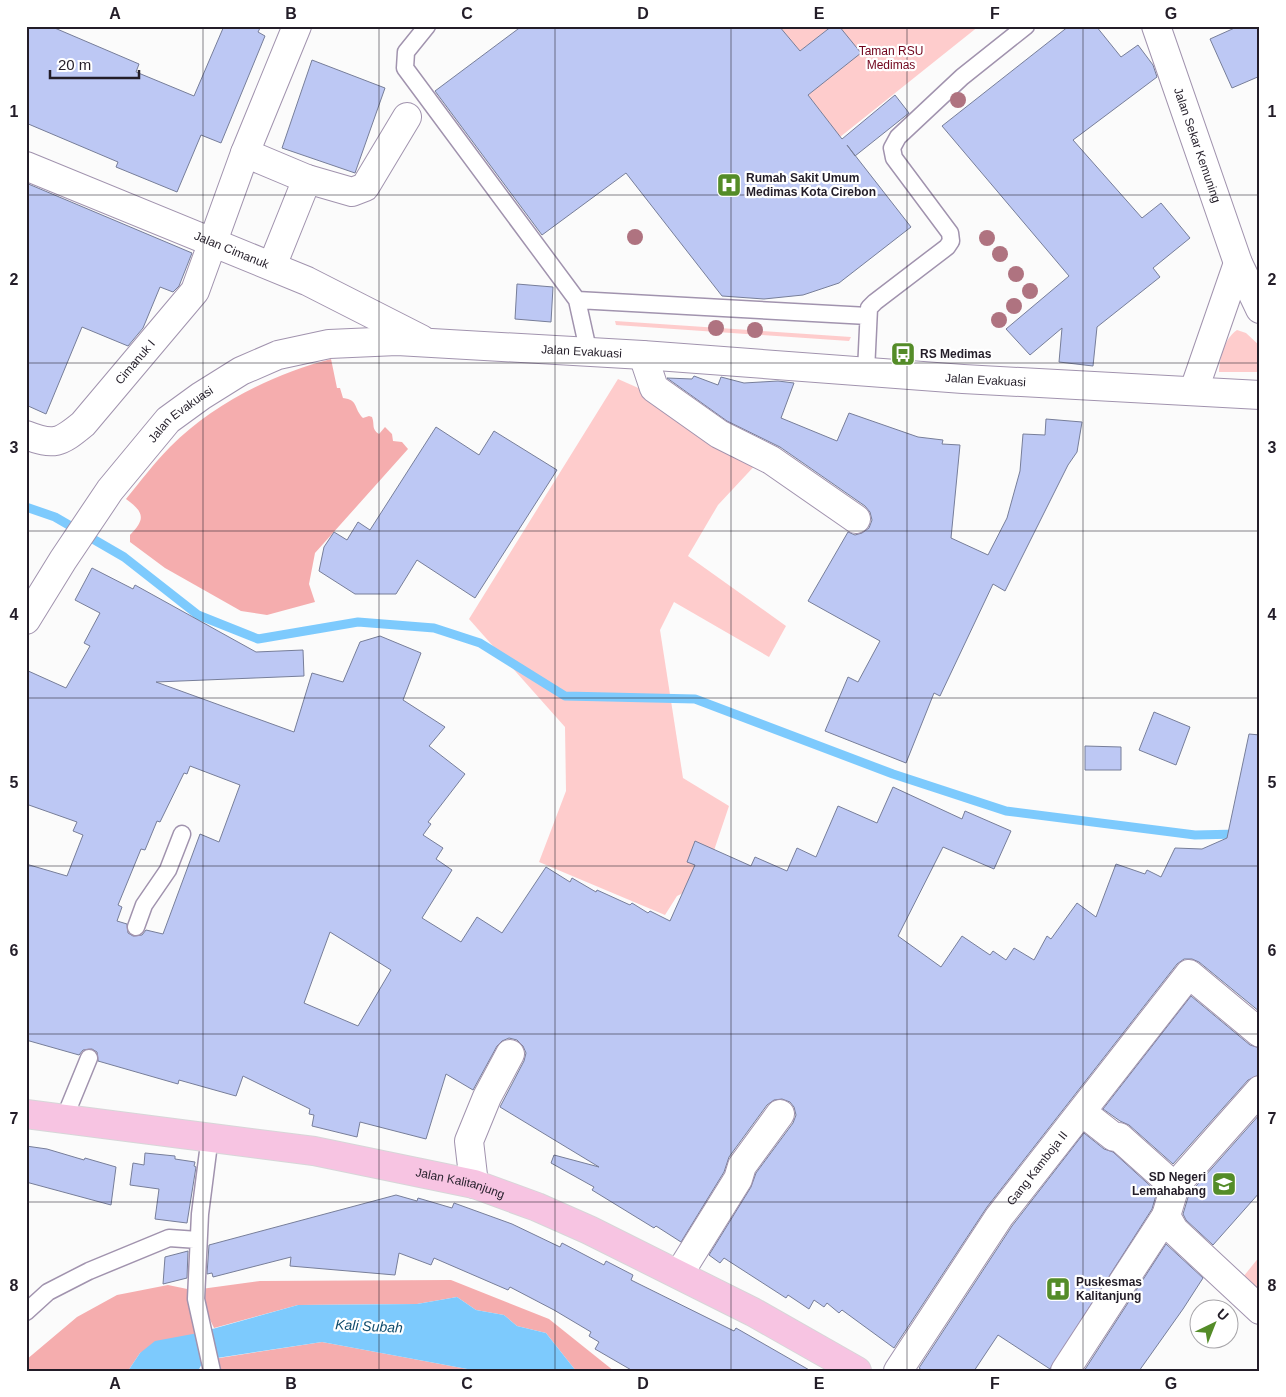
<svg xmlns="http://www.w3.org/2000/svg" width="1286" height="1397" font-family="Helvetica,sans-serif">
  <rect width="100%" height="100%" fill="#fbfbfb"/>
  <path fill="#fecccc" d="M779,26H832L800,51Z
    M839,26H979L840,137L793,75L860,53Z
    M615,321L851,337L849,341L616,325Z
    M1237,330L1246,333L1260,346V372H1219C1220,357 1224,339 1237,330Z
    M618,379L652,394L760,460L718,505L688,556L786,626L769,657L674,602L660,630L683,778L729,806L703,883L677,896L665,915L539,862L566,791L565,727L469,619Z
    M1260,1256V1299L1239,1282Z"/>
  <path fill="#f5adae" d="M331,359L337,388H340L343,398C359,400 353,408 363,418L369,416L372,417C375,425 371,429 379,434L385,427L392,434L393,441L402,442L408,449L315,553L309,584L315,602L267,615L241,611L165,568L130,542V535C146,519 144,512 126,499C140,482 154,463 170,447C213,404 273,374 331,359Z
    M451,1280L549,1319L614,1371H576L546,1333L517,1326L504,1315L476,1310L457,1297L417,1304L298,1305L214,1328L200,1299L201,1289L260,1281Z
    M168,1285L192,1290L198,1333L140,1353L128,1371H26V1360L77,1317L117,1295Z
    M322,1342L478,1371H215L213,1359Z"/>
  <path fill="#7dcafd" d="M457,1297L476,1310L504,1315L517,1326L546,1333L576,1371H478L322,1342L204,1360L198,1371H128L140,1353L155,1341L198,1333L298,1305L417,1304Z"/>
  <g fill="none" stroke-linecap="round" stroke-linejoin="round">
    <path stroke="#7dcafd" stroke-width="9" d="M26,507L55,517L124,557L198,615L258,639L358,622L434,628L480,643L565,696L695,699L893,774L1006,811L1195,835L1238,834"/>
  </g>
  <path fill="#bdc8f4" stroke="#777e99" fill-rule="evenodd" d="M26,26H50L139,64L136,72L194,96L224,26H261L258,32L265,36L221,143L201,135L177,192L116,167L118,162L26,123Z
    M522,26H779L800,51L832,26H839L861,53L808,95L842,139L895,95L909,113L855,156L847,145L911,227L839,283L803,295L764,299L722,296L626,173L542,235L435,91Z
    M1069,26H1096L1121,57L1138,45L1153,65L1157,77L1073,140L1142,218L1161,203L1190,238L1153,268L1160,277L1097,327L1093,366L1059,362L1062,328L1030,355L1006,329L1069,276L942,126Z
    M1239,26H1260V76L1232,88L1210,39Z
    M312,60L385,88L355,173L282,148Z
    M26,183L192,253L179,286L173,292L160,287L143,328L128,346L82,327L46,414L26,405Z
    M517,284L553,287L551,322L515,319Z
    M694,376L718,385L721,377L744,383L778,381L794,383L781,418L837,441L849,413L918,437L943,440L942,444L960,445L951,538L988,555L1007,518L1020,471L1023,434L1045,435L1046,419L1082,422L1077,452L1068,465L1005,591L993,584L940,696L934,693L906,763L825,731L848,677L858,682L880,641L808,601L848,532L855,535L862,533L869,528L872,520L870,512L865,506L780,447L727,421L667,378L692,379Z
    M436,427L479,455L494,431L557,470L475,598L417,560L396,594H355L319,571L324,547L334,532L347,540L358,522L370,530Z
    M92,568L133,589L135,585L256,652L303,650L304,676L156,682L294,732L312,673L343,682L360,642L380,636L421,653L403,700L445,727L429,746L465,774L428,822L431,824L423,835L443,848L436,859L452,870L422,918L461,942L477,917L502,933L546,867L570,882L572,878L596,892L597,890L630,905L632,903L648,913L650,911L670,921L695,865L687,862L695,841L751,866L755,857L787,871L797,848L816,857L838,806L877,823L893,787L962,819L965,811L1011,831L994,869L943,847L898,936L941,967L962,936L990,955L993,951L1006,960L1014,948L1034,960L1047,936L1051,939L1077,903L1096,917L1116,864L1145,874L1147,870L1161,877L1175,848L1202,849L1227,838L1249,734L1260,735V1012L1199,962L1192,959H1184L1177,964L987,1207L894,1348L842,1310L839,1313L827,1303L824,1307L814,1300L809,1309L788,1295L786,1298L724,1258L720,1263L709,1255L751,1187L756,1173L793,1123L796,1115L794,1107L790,1102L782,1099L774,1100L767,1105L729,1157L724,1172L681,1242L656,1226L654,1228L592,1190L594,1187L551,1163L554,1155L599,1167L500,1107L524,1061L526,1053L523,1046L517,1040L509,1038L502,1041L497,1046L473,1090L446,1074L426,1139L360,1122L357,1137L312,1126L314,1115L309,1114L310,1109L243,1076L236,1096L179,1080L178,1084L98,1061L97,1052L92,1049L83,1050L79,1055L26,1040V864L67,876L83,835L73,831L77,822L26,804V670L66,688L90,646L84,643L100,613L75,600ZM190,766L240,785L219,842L200,834L163,934L146,930L142,935L133,936L128,933L127,924L117,921L122,907L118,905L141,849L145,850L157,821L160,822L184,773L187,774ZM330,932L391,970L358,1026L304,1003Z
    M1154,712L1190,727L1176,765L1139,750Z
    M1085,746L1121,747V770H1085Z
    M1191,996L1250,1045L1260,1048V1075L1248,1080L1173,1164L1129,1125L1120,1121L1103,1109Z
    M1260,1114V1192L1213,1245L1186,1220L1183,1214L1189,1194Z
    M1084,1133L1104,1149L1113,1152L1157,1192L1152,1209L1050,1369L998,1335L974,1371H923L919,1368L1012,1226Z
    M26,1146L47,1149L84,1160L85,1158L116,1167L111,1205L26,1182Z
    M145,1153L175,1156V1159L195,1162L194,1166L196,1167L187,1223L155,1219L159,1189L130,1185L133,1163L144,1165Z
    M396,1195L417,1201L418,1198L452,1208L454,1203L512,1224L560,1247L562,1243L604,1265L606,1261L633,1275L631,1280L734,1331L736,1328L811,1371H633L595,1349L599,1342L589,1336L591,1332L554,1310L510,1287L508,1290L434,1258L431,1265L399,1253L395,1275L290,1266L291,1257L213,1277L212,1273L207,1274L209,1245Z
    M1166,1244L1203,1278L1183,1309L1139,1371H1084Z
    M188,1251L187,1278L163,1284L165,1257Z"/>
  <g fill="none" stroke-linecap="round" stroke-linejoin="round">
    <defs>
      <path id="lane" d="M427,26L406,52L405,68L577,300L868,316
        M577,300L589,354
        M866,371L869,308L875,302L947,247L951,241L950,233L894,158L892,148L898,137L962,77L1026,26
        M136,927L144,905L168,870L182,834
        M64,1119L89,1058
        M210,1136L200,1214L196,1299L212,1371
        M26,1312L48,1292L89,1271L169,1238L198,1240"/>
      <g id="street">
        <path id="s1" d="M1156,26L1238,263L1260,309"/>
        <path d="M245,153L307,179L352,192L365,187L407,117"/>
        <path id="s2" d="M26,166L307,281L421,339"/>
        <path d="M272,266L307,179"/>
        <path d="M643,355L654,388L719,434L771,460L856,519"/>
        <path d="M1194,390L1238,263"/>
        <path id="s3" d="M26,435C54,446 60,443 83,424L195,291L245,153L297,26"/>
        <path id="s4" d="M26,620L63,560L110,490L168,420L201,396L241,371L278,355L329,344L397,341L643,355L963,379L1260,395"/>
        <path d="M1082,1112L1114,1137H1119L1175,1187"/>
        <path d="M474,1184L469,1141L487,1097L510,1054"/>
        <path d="M1166,1216L1175,1186L1260,1090"/>
        <path d="M679,1274L738,1179L742,1166L780,1114"/>
        <path id="s5" d="M898,1371L999,1217L1189,974L1260,1033"/>
        <path d="M1065,1371L1166,1216L1174,1230L1260,1310"/>
      </g>
      <g id="primary">
        <path id="s6" d="M26,1114L314,1151L474,1184L537,1207L589,1230L753,1312L857,1371"/>
      </g>
    </defs>
    <use href="#lane" stroke="#a193ae" stroke-width="19"/>
    <use href="#street" stroke="#a193ae" stroke-width="30"/>
    <use href="#primary" stroke="#d7d6d8" stroke-width="30"/>
    <use href="#lane" stroke="#fff" stroke-width="16"/>
    <use href="#street" stroke="#fff" stroke-width="28"/>
    <use href="#primary" stroke="#f7c4e2" stroke-width="28"/>
  </g>
  <g fill="#af7380">
    <circle cx="958" cy="100" r="8"/>
    <circle cx="635" cy="237" r="8"/>
    <circle cx="987" cy="238" r="8"/>
    <circle cx="1000" cy="254" r="8"/>
    <circle cx="1016" cy="274" r="8"/>
    <circle cx="1030" cy="291" r="8"/>
    <circle cx="1014" cy="306" r="8"/>
    <circle cx="999" cy="320" r="8"/>
    <circle cx="716" cy="328" r="8"/>
    <circle cx="755" cy="330" r="8"/>
  </g>
  <path fill="none" stroke="#231d28" stroke-width="1" stroke-opacity="0.55" d="M203,26V1371M379,26V1371M555,26V1371M731,26V1371M907,26V1371M1083,26V1371M26,195H1260M26,363H1260M26,531H1260M26,698H1260M26,866H1260M26,1034H1260M26,1202H1260"/>
  <defs>
    <symbol id="hospital-square" viewBox="-11 -11 22 22"><rect x="-9" y="-9" width="18" height="18" rx="4" fill="#548c28" stroke="#fff"/><path d="M-5-5h3v3.5h4V-5h3V5h-3V1.5h-4V5h-3Z" fill="#fff"/></symbol>
    <symbol id="bus-square" viewBox="-11 -11 22 22"><rect x="-9" y="-9" width="18" height="18" rx="4" fill="#548c28" stroke="#fff"/><path d="M-5-6H5V4H4V6H2V4H-2V6H-4V4H-5ZM-3.5-4V0h7V-4ZM-3.5 1.2v1.5H-2V1.2ZM2 1.2v1.5H3.5V1.2Z" fill="#fff"/></symbol>
    <symbol id="school-square" viewBox="-11 -11 22 22"><rect x="-9" y="-9" width="18" height="18" rx="4" fill="#548c28" stroke="#fff"/><path d="M0-5L7-2L0 1L-7-2ZM-4 1L0 2.5L4 1V4Q0 6-4 4Z" fill="#fff"/></symbol>
  </defs>
  <g fill-rule="evenodd">
    <use href="#hospital-square" x="715" y="171" width="28" height="28"/>
    <use href="#bus-square" x="889" y="340" width="28" height="28"/>
    <use href="#school-square" x="1210" y="1170" width="28" height="28"/>
    <use href="#hospital-square" x="1044" y="1275" width="28" height="28"/>
  </g>
  <g text-anchor="middle" stroke-width="4.5" stroke-linejoin="round" paint-order="stroke">
    <g font-size="12" fill="#70041c" stroke="#fff">
      <text x="891" y="55">Taman RSU<tspan x="891" dy="14">Medimas</tspan></text>
    </g>
    <g font-size="12" fill="#231d28" stroke="#fff">
      <text dy="4" stroke="none"><textPath href="#s1" startOffset="126">Jalan Sekar Kemuning</textPath></text>
      <text dy="4" stroke="none"><textPath href="#s2" startOffset="222">Jalan Cimanuk</textPath></text>
      <text dy="4" stroke="none"><textPath href="#s4" startOffset="679">Jalan Evakuasi</textPath></text>
      <text dy="4" stroke="none"><textPath href="#s3" startOffset="144">Cimanuk I</textPath></text>
      <text dy="4" stroke="none"><textPath href="#s4" startOffset="1084">Jalan Evakuasi</textPath></text>
      <text dy="4" stroke="none"><textPath href="#s4" startOffset="259">Jalan Evakuasi</textPath></text>
      <text dy="4" stroke="none"><textPath href="#s5" startOffset="246">Gang Kamboja II</textPath></text>
      <text dy="4" stroke="none"><textPath href="#s6" startOffset="440">Jalan Kalitanjung</textPath></text>
    </g>
    <g font-size="12" font-weight="bold" fill="#231d28" stroke="#fff" text-anchor="start">
      <text x="746" y="182">Rumah Sakit Umum<tspan x="746" dy="14">Medimas Kota Cirebon</tspan></text>
      <text x="920" y="358">RS Medimas</text>
      <text x="1206" y="1181" text-anchor="end">SD Negeri<tspan x="1206" dy="14">Lemahabang</tspan></text>
      <text x="1076" y="1286">Puskesmas<tspan x="1076" dy="14">Kalitanjung</tspan></text>
    </g>
    <g font-size="14" font-style="italic" fill="#0e4b6c" stroke="#fff">
      <text transform="translate(369 1326) rotate(3)" y="5">Kali Subah</text>
    </g>
  </g>
  <rect width="1286" height="1397" fill="none" stroke="#ffffff" stroke-width="55"/>
  <g transform="translate(1214 1324) rotate(43)"><circle r="24" fill="#ffffff" stroke="#a7a5a9"/>
  <path d="M0-4L9 19L0 12L-9 19Z" fill="#548c28"/>
  <text y="-8" font-size="14" font-weight="bold" text-anchor="middle" fill="#231d28">U</text>
  </g>
  <path d="M50 70v8h89v-8" fill="none" stroke="#231d28" stroke-width="2.5"/>
  <text x="58" y="70" font-size="15" fill="#231d28" stroke="#ffffff" stroke-width="4" paint-order="stroke">20 m</text>
  <rect x="28" y="28" width="1230" height="1342" fill="none" stroke="#231d28" stroke-width="2"/>
  <g font-size="16" text-anchor="middle" font-weight="bold" fill="#231d28">
    <text x="115" y="19">A</text>
    <text x="291" y="19">B</text>
    <text x="467" y="19">C</text>
    <text x="643" y="19">D</text>
    <text x="819" y="19">E</text>
    <text x="995" y="19">F</text>
    <text x="1171" y="19">G</text>
    <text x="14" y="117">1</text>
    <text x="1272" y="117">1</text>
    <text x="14" y="285">2</text>
    <text x="1272" y="285">2</text>
    <text x="14" y="453">3</text>
    <text x="1272" y="453">3</text>
    <text x="14" y="620">4</text>
    <text x="1272" y="620">4</text>
    <text x="14" y="788">5</text>
    <text x="1272" y="788">5</text>
    <text x="14" y="956">6</text>
    <text x="1272" y="956">6</text>
    <text x="14" y="1124">7</text>
    <text x="1272" y="1124">7</text>
    <text x="14" y="1291">8</text>
    <text x="1272" y="1291">8</text>
    <text x="115" y="1389">A</text>
    <text x="291" y="1389">B</text>
    <text x="467" y="1389">C</text>
    <text x="643" y="1389">D</text>
    <text x="819" y="1389">E</text>
    <text x="995" y="1389">F</text>
    <text x="1171" y="1389">G</text>
  </g>
</svg>
